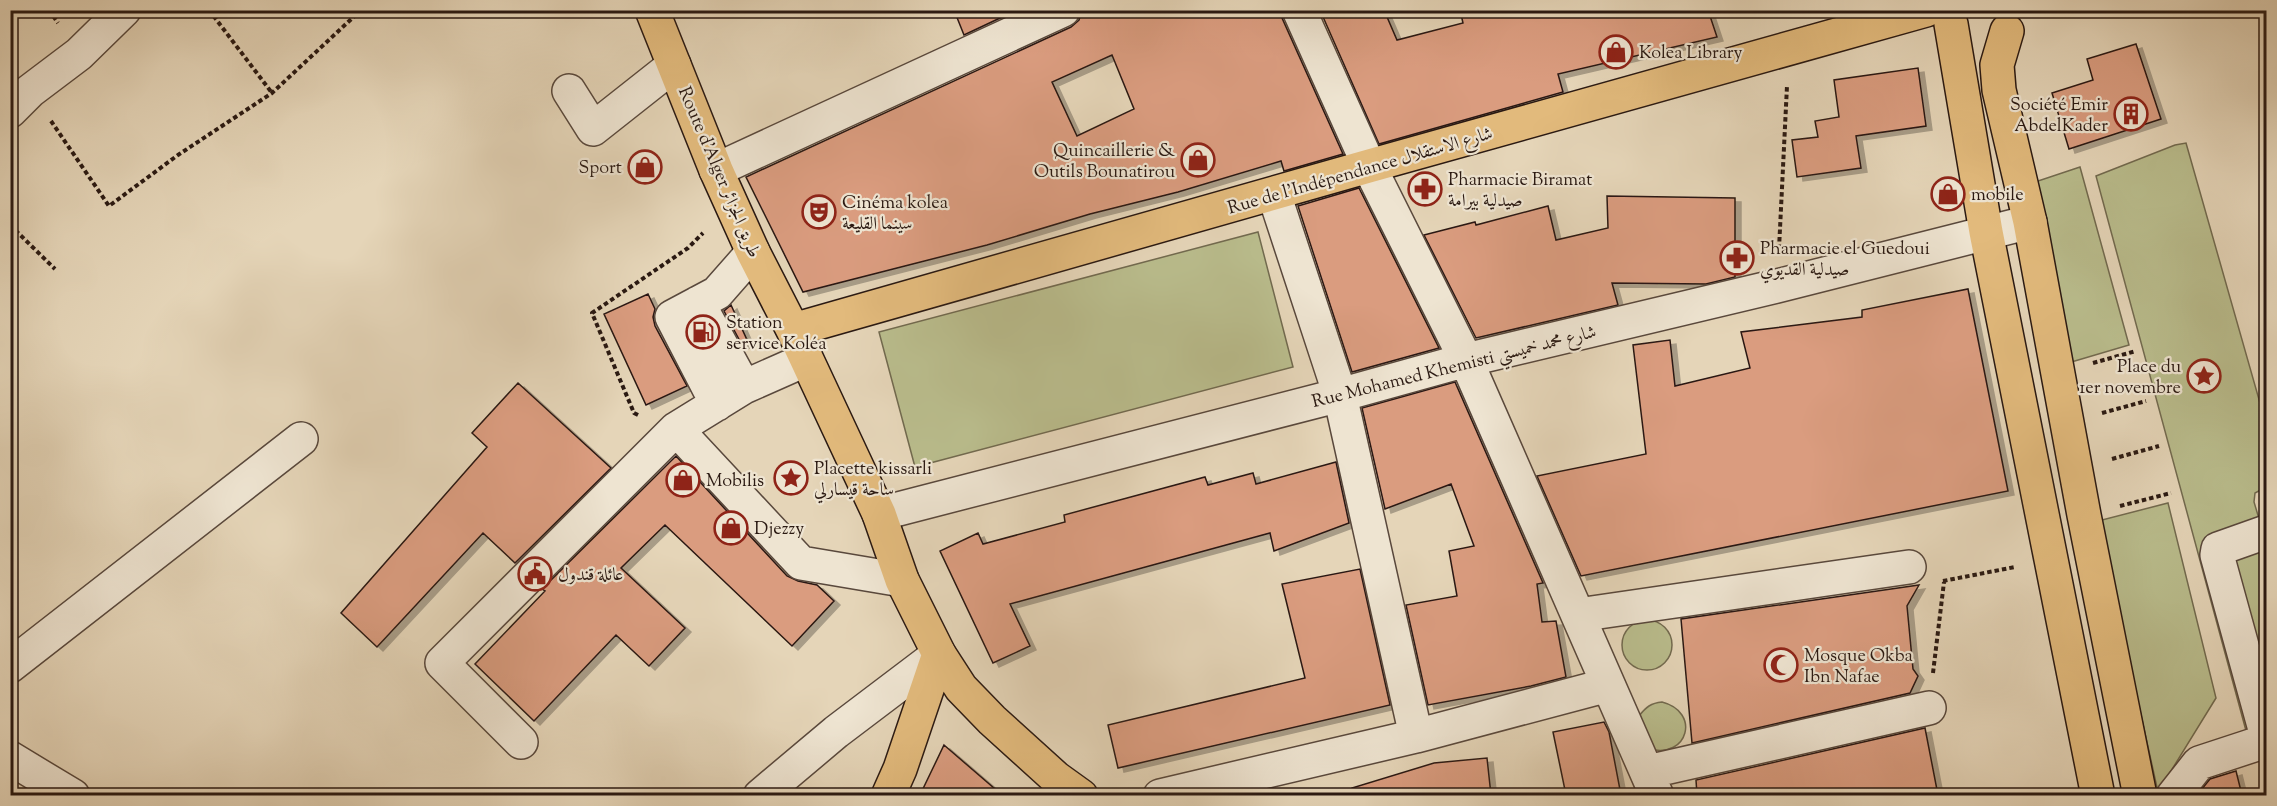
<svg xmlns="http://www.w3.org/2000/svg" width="2277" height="806" font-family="'Sorts Mill Goudy',Amiri,serif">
  <defs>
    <filter id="shadow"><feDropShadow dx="6" dy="4" stdDeviation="0" flood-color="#0004"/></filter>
  </defs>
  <rect width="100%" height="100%" fill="#e5d5b8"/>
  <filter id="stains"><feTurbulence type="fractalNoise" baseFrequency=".00333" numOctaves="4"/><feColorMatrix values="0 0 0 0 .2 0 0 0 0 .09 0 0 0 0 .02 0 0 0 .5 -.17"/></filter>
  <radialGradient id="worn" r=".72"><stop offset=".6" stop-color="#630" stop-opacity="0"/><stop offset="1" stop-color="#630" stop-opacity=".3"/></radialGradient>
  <path fill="#b9bc8c" stroke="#726a4f" stroke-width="1.5" d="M2186,143L2266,424V487L2255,493L2254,502L2266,542V732L2248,738L2096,176L2175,145Z
    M2080,167L2129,345L2068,363L2035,182Z
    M1258,232L1293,367L915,467L879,332Z
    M2168,503L2216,698L2158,792L2098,521Z
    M1622 645a25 25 0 1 1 50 0a25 25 0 1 1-50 0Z
    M1662,702C1701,712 1688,759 1650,749L1639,716C1646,707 1651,703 1662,702Z"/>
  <path fill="#da9c7f" stroke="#2a1912" stroke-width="1.5" fill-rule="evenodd" filter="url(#shadow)" d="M954,10H1017L964,35Z
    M1082,10H1281L1282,18L1343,154L1284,171L1281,161L1178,192L1090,214L987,245L803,292L746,177L1071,27L1079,20ZM1112,55L1134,109L1077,136L1052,82Z
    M1320,10H1384L1397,40L1463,23L1460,10H1708L1717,37L1558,74L1563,92L1379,144Z
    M2136,44L2161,119L2069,149L2052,93L2093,80L2087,59Z
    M1918,68L1926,126L1856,136L1861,168L1797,177L1792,140L1818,137L1815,121L1839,117L1834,80Z
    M1359,188L1439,348L1352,372L1298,206Z
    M1607,196L1735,198V277L1706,284L1612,283L1618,305L1476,338L1424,235L1475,222L1476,225L1548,206L1556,240L1608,228Z
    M1968,289L2008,491L1581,576L1537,476L1646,454L1633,345L1670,340L1675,386L1750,368L1741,332L1862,317V310Z
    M648,294L655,309L653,317L655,326L687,386L646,405L604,314Z
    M731,305L748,342L742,345L724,311Z
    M1455,382L1543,583L1537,584L1542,622L1556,621L1566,677L1531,686L1428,705L1406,605L1457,596L1449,551L1474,546L1451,484L1385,509L1362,408Z
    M518,383L611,468L515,563L483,533L377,647L341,613L487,447L472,433Z
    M676,456L787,576L798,581L817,585L834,601L792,646L665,525L621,568L685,628L649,666L616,635L534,721L475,664L545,591L542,589Z
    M1336,462L1349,523L1274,551L1270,533L1010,604L1030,646L993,663L940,551L978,533L983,544L1065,522L1064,515L1205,477L1208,485L1253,473L1256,484Z
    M1360,569L1390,705L1118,768L1108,725L1305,678L1282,584Z
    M1919,585L1907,606L1913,669L1918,676L1910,693L1692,743L1681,619Z
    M1604,722L1609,732L1621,795H1566L1553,732Z
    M1925,728L1938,795H1697L1696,780Z
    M944,745L1002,795H920Z
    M1487,758L1491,795H1353L1352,788L1434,763Z
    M2236,771L2242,795H2197L2210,779Z"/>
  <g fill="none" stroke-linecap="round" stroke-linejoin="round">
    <defs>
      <path id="minor" d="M1299,10L1369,166L1466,360L1657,796
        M569,91L593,129L674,65
        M10,111L30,91L79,54L124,10
        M716,170L1063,10
        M1274,194L1340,395L1416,736
        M698,303L744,387
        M805,360L744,387L676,429L801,563L902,580
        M717,404L672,317L717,293L753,252
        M879,514L1340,395L1466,360L1777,286L2030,222
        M2266,532L2218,549L2217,555L2266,733
        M1578,615L1909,567
        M10,666L301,439
        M521,742L442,663L676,429
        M10,758L73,796
        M1647,772L1929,708
        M760,796L836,732L939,654
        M1160,796L1416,736L1608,685
        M2173,796L2199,763L2266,741"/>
      <path id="major" d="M652,10L716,170L753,252L793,330L879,514L902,580L939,654L961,688L992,720L1056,778L1081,796
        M1951,24L1986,232L2098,796
        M2007,31L1997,65L1999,90L2030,222L2084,515L2140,796
        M793,330L1369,166L1926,10
        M888,796L900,769L939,654"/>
    </defs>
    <use href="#minor" stroke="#59483c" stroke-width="36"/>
    <use href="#major" stroke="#2a1912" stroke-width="36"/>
    <path stroke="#2a1912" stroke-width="4" stroke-dasharray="4.5 3" stroke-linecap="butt" d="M49,10L58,23
      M209,10L272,93
      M51,121L109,206L178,155L272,93L361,10
      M10,225L55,269
      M1779,249L1787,86
      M2093,363L2136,351
      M2102,413L2146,401
      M638,415L634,413L592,313L688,248L703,233
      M2112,459L2159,446
      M2120,506L2171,493
      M1943,581L2015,567
      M1933,673L1944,582"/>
    <use href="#minor" stroke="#eee4d1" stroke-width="33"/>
    <use href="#major" stroke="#e2ba7c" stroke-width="33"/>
  </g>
  <defs>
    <symbol id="shop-ring" viewBox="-11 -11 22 22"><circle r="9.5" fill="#eee4d1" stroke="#8f2418" stroke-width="1.5"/><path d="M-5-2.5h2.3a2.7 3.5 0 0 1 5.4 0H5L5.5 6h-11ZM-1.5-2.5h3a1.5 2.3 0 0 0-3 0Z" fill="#8f2418"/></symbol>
    <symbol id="building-ring" viewBox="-11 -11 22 22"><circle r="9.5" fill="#eee4d1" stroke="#8f2418" stroke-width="1.5"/><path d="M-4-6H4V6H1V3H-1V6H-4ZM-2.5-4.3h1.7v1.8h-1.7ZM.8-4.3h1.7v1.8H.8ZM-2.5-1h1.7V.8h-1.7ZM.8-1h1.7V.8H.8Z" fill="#8f2418"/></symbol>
    <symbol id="pharmacy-ring" viewBox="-11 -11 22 22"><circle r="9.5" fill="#eee4d1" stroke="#8f2418" stroke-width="1.5"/><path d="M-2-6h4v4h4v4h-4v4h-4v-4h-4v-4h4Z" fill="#8f2418"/></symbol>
    <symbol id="theatre-ring" viewBox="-11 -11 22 22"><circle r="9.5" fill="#eee4d1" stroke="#8f2418" stroke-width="1.5"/><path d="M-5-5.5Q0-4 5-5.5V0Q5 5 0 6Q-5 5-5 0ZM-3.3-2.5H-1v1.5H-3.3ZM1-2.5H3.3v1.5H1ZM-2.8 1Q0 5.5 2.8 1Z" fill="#8f2418"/></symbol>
    <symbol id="fuel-ring" viewBox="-11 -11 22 22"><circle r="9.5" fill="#eee4d1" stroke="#8f2418" stroke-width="1.5"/><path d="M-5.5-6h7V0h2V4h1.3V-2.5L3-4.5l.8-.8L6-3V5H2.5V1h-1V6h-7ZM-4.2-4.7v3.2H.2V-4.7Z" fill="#8f2418"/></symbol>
    <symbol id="sight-ring" viewBox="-11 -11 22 22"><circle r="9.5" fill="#eee4d1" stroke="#8f2418" stroke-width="1.5"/><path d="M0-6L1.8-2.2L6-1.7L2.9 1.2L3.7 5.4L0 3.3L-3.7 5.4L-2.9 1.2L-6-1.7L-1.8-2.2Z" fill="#8f2418"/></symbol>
    <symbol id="civic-ring" viewBox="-11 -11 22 22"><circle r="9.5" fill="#eee4d1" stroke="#8f2418" stroke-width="1.5"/><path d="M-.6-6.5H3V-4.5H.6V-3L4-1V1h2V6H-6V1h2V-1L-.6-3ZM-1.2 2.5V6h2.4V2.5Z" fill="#8f2418"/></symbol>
    <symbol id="mosque-ring" viewBox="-11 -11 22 22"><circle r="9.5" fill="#eee4d1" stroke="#8f2418" stroke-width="1.5"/><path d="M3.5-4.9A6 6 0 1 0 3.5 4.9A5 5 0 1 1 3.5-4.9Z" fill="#8f2418"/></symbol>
  </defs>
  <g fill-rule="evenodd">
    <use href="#shop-ring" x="1597" y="33" width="38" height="38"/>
    <use href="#building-ring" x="2112" y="95" width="38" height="38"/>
    <use href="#shop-ring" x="1179" y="141" width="38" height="38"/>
    <use href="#shop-ring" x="626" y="148" width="38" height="38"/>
    <use href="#pharmacy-ring" x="1406" y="170" width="38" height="38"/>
    <use href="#shop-ring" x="1929" y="175" width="38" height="38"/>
    <use href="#theatre-ring" x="800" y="193" width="38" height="38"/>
    <use href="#pharmacy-ring" x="1718" y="239" width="38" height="38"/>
    <use href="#fuel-ring" x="684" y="313" width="38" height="38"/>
    <use href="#sight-ring" x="2185" y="357" width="38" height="38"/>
    <use href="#sight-ring" x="772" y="459" width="38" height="38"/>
    <use href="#shop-ring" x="664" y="461" width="38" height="38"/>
    <use href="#shop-ring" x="712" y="509" width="38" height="38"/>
    <use href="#civic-ring" x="516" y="555" width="38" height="38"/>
    <use href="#mosque-ring" x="1762" y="646" width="38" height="38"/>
  </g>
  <g text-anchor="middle" stroke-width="4.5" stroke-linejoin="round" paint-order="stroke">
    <g font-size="18" fill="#2a1912" stroke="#eee4d1" text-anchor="start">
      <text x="1639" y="58">Kolea Library</text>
      <text x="2108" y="110" text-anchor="end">Société Emir<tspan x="2108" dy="21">AbdelKader</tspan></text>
      <text x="1175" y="156" text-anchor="end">Quincaillerie &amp;<tspan x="1175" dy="21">Outils Bounatirou</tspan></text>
      <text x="622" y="173" text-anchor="end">Sport</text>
      <text x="1448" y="185">Pharmacie Biramat<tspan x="1448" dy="21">صيدلية بيرامة</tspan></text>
      <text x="1971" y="200">mobile</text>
      <text x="842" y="208">Cinéma kolea<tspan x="842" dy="21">سينما القليعة</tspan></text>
      <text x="1760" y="254">Pharmacie el Guedoui<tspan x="1760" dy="21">صيدلية القديوي</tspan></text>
      <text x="726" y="328">Station<tspan x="726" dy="21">service Koléa</tspan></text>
      <text x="2181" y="372" text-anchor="end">Place du<tspan x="2181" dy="21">1er novembre</tspan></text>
      <text x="814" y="474">Placette kissarli<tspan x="814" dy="21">ساحة قيسارلي</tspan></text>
      <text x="706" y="486">Mobilis</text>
      <text x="754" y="534">Djezzy</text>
      <text x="558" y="580">عائلة قندول</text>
      <text x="1804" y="661">Mosque Okba<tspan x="1804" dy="21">Ibn Nafae</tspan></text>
    </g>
    <g font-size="18" fill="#2a1912" stroke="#eee4d1">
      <text transform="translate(1360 170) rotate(-16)" y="6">Rue de l'Indépendance شارع الاستقلال</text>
      <text transform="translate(720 172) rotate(67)" y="6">Route d'Alger طريق الجزائر</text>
      <text transform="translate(1454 366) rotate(-14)" y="6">Rue Mohamed Khemisti شارع محمد خميستي</text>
    </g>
  </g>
  <rect width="2277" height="806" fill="none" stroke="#e5d5b8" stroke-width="36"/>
  <rect x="12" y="12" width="2253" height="782" fill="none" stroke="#2a1912" stroke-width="3"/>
  <rect x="18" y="18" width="2241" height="770" fill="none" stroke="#2a1912" stroke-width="1.5"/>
  <rect width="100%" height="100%" filter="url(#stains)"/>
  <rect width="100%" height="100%" fill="url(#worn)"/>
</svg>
